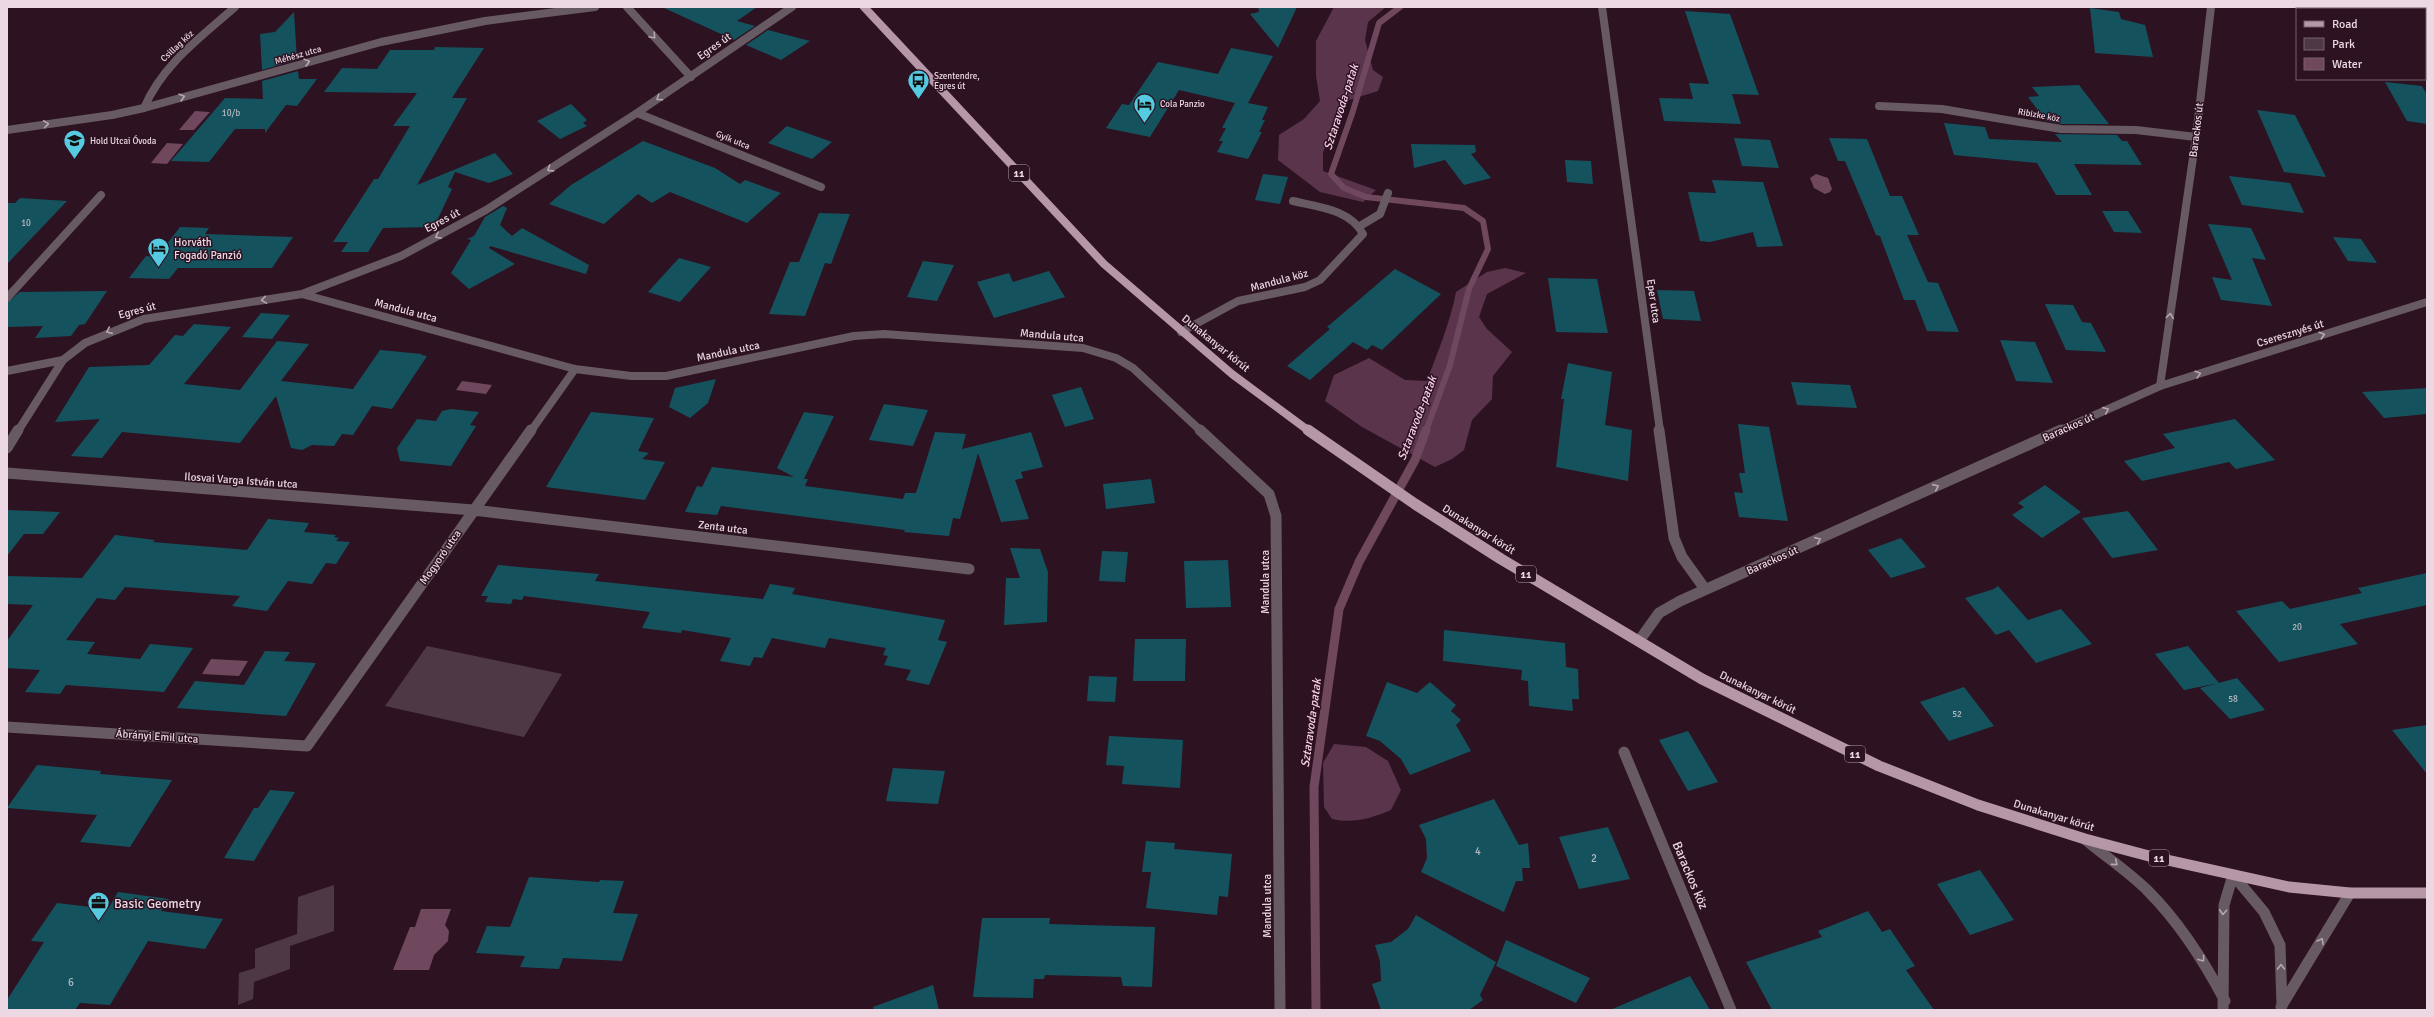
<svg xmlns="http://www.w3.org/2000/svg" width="2434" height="1017" font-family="Signika,sans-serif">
  <rect width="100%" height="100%" fill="#2d1222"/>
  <path fill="#4f3845" d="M427,646L562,674L524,737L385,706Z
    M334,885V931L290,946V969L254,982L253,999L238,1005L239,973L255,968V949L297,934L298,897Z"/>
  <path fill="#59344a" d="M1334,7H1386L1368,22L1365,40L1373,70L1383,77L1378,91L1349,100L1323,152V171L1376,190L1363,202L1320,192L1278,160L1279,135L1304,119L1320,101L1316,76V41Z
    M1505,268L1526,273L1487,294L1479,317L1487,329L1512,352L1493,376L1492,399L1472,420L1464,450L1452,459L1435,467L1362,427L1325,401L1334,375L1369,358L1405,380L1427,381C1438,351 1450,323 1456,292L1487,272Z
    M1334,744L1366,747L1388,761L1401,790L1391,810C1372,818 1353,824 1332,819L1324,807L1323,763Z"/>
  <path fill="#6f485e" d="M195,111L210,112L194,130H179Z
    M167,143L183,144L167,164L151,163Z
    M1816,174L1828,178L1832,189L1830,192L1825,194L1814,188L1810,178Z
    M462,381L492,385L486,394L456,390Z
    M211,659L248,661L239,676L202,674Z
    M421,909H451L445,925L449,931L448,941L434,955L429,970H393L410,927H415Z"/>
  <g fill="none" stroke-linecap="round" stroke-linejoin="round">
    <path stroke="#6f485e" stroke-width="6" d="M1400,7L1379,23L1353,111L1331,174L1344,188L1366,197L1464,208L1483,221L1488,249L1469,289L1450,365L1426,431"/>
    <path stroke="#6f485e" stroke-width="9" d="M1316,1010L1314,787L1339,609L1359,562L1415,460L1426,430"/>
  </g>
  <path fill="#14535e" d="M662,7H757L737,21L755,26L734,40Z
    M1258,7H1297L1278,48L1250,14L1259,12Z
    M2090,8L2119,12L2121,19L2145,25L2153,57L2095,53Z
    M1685,11L1730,14L1759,95L1732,94L1741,124L1664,121L1659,98L1693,99L1689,83L1709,84Z
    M294,12L297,60L262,70L260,34L275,32Z
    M768,30L810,41L781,60L746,45Z
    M435,47L484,48L452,98H467L417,185L495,153L513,174L489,183L455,172L448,187L452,189L434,227L383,228L368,252H341L348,242H333L374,179H378L410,126H393L417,93L324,92L342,68L377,69L390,50H434Z
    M1231,48L1273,56L1248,103L1268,107L1262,120H1265L1259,132H1262L1248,159L1217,152L1223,141H1219L1226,128H1222L1235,103L1179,90L1150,137L1106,128L1122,104L1129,105L1158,62L1218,74Z
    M298,71L299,79H317L297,106L286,105L265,133V129H235L209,162L171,161L225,98L263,99L262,81Z
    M2385,82L2422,86L2427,95V124L2407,121Z
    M2079,85L2109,124H2062L2046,121L2028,97L2039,96L2032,87Z
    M571,104L587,120L583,123L587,126L560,139L537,121Z
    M2257,110L2295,115L2326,177L2284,172Z
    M1944,123L1985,127L1989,139L2062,142L2055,134L2117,135L2122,141H2127L2142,165L2074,164L2092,195H2056L2037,163L1954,155Z
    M787,126L832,142L812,159L768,143Z
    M1734,138L1770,140L1779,168L1742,166Z
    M1829,138L1867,139L1890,196H1902L1919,235H1907L1928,282L1938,283L1959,332L1927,331L1915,300H1904L1880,236L1876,235L1845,161H1838Z
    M643,141L715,168L740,184L745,180L781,193L747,223L670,192L652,203L638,194L604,224L549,204L571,185Z
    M1411,144L1475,145L1476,152L1471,154L1491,178L1464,185L1445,160L1414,168Z
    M1565,160L1591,161L1593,184L1567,182Z
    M1263,174L1288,177L1280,204L1255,200Z
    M2229,176L2290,183L2304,213L2242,205Z
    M1712,180L1763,182L1783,246L1757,247L1753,232L1710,242L1700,241L1688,192L1716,193Z
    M20,198L67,201L7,264V203H15Z
    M503,206L507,208L500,225L512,236L522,228L589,265L586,274L490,246L489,248L515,264L469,289L451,273L471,240L467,239L474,236L485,217Z
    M2102,211H2128L2142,233L2114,232Z
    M819,213L850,214L831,264L825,263L805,316L769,314L790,262H799Z
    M2208,224L2251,228L2266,260L2252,258L2272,306L2221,300L2212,277L2232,280Z
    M180,227L209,228L205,234L293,237L272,268H178L169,279L129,278L146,256L157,257Z
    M2333,237L2361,239L2377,263L2348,261Z
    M679,258L711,267L680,302L648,292Z
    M923,261L954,265L937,301L907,297Z
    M1395,269L1441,294L1382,350L1372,345L1367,350L1353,342L1310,380L1287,366L1330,329L1327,327L1347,310Z
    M1049,271L1065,297L994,318L977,282L1009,273L1013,282Z
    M1548,278L1597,279L1608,333L1556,332Z
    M1657,290L1694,291L1701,321L1663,319Z
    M107,291L85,324L79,325L71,336L35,338L43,326L7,327V303L20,292Z
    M2045,304L2073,305L2082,322L2091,323L2106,352L2066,350Z
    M261,313L290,315L272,339L242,337Z
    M194,324L231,327L184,384L240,390L277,341L309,344L281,381L353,389L380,350L422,354L421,355L427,356L392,409L372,406L353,435L342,434L334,446L312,445L302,450L291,448L276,396L240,443L122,432L102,458L71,456L100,419L55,422L89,367L149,365L175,335L183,336Z
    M2000,340L2035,342L2053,383L2016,381Z
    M1568,363L1612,372L1605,425L1632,430L1628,481L1556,467L1564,399H1561Z
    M716,379L708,403L690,418L669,407L675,388Z
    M1791,382L1850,385L1857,408L1797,405Z
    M1081,387L1094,419L1065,427L1052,395Z
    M2427,388V414L2384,418L2362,392Z
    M884,404L928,410L913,446L869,440Z
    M451,409L479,412L470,425L476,426L451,466L400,461L397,448L417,419L436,421L442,411Z
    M591,412L654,418L638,451L649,453L642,459L665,462L645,500L546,487Z
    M804,412L834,416L804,479H808L805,486L903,499L905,493H916L935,432L966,434L962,449L1031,432L1043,467L1021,472L1023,478L1015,480L1029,519L1001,522L978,453L960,519L953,518L949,536L904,532L905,530L721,506L717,515L685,512L697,486L702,487L712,467L794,477L777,468Z
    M2235,419L2275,460L2236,469L2229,462L2142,481L2124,461L2175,448L2163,434Z
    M1738,424L1769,427L1788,521L1739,517L1734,492L1743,493L1739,473H1745Z
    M1151,479L1155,503L1106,509L1103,484Z
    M2045,485L2081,512L2042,538L2012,515L2024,507L2018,503Z
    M7,510L60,512L43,534H24L7,556Z
    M2128,511L2158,550L2112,558L2082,518Z
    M268,519L309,523L304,532L336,535L334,537L339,538L336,541L350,542L336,564L326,563L312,584L288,581L267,611L232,606L240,596L125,587L115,600L97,598L66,640L95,642L87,654L140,659L150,644L193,648L164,692L66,685L60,694L25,692L40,670L7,668V641L33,605L7,604V576L82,578L115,535L155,540L153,542L247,550Z
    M1901,538L1926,567L1891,578L1868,550Z
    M1010,548L1040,549L1048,572L1047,622L1004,625L1006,578H1020Z
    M1102,551L1128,552L1125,582L1099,581Z
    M1228,560L1231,607L1186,608L1184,561Z
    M498,565L599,574L595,581L763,599L770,584L795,588L792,594L945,620L938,640L947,642L929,685L906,680L911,670L884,665L888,656L883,655L886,648L829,638L825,648L772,638L762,658L754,657L750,666L720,661L731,638L682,630L681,633L642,628L650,612L524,596L522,600L513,599L511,604L485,602L488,596H481Z
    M2427,573V605L2340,624L2358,644L2279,662L2236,611L2282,601L2290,609L2362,593L2358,588Z
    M1998,586L2028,620L2061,609L2092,644L2036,663L2009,630L1996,635L1965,598L1994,589Z
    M1444,630L1565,643L1566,667L1578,669L1579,699H1572L1573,711L1529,706L1528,681L1521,680L1522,670L1443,661Z
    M1135,639H1186L1185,681H1133Z
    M2188,646L2219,683L2184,690L2155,654Z
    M265,651L290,652L284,661L316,663L286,716L177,708L195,681L244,685Z
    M1089,676L1117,677L1115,702L1087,701Z
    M2237,678L2265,710L2230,719L2200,688Z
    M1387,682L1417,693L1430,682L1456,705L1451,711L1461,720L1456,725L1471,751L1410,775L1401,759L1380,741L1366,736Z
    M1964,687L1994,726L1949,741L1920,702Z
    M2427,725V774L2392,730Z
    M1688,731L1718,782L1688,791L1659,740Z
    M1109,736L1183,740L1180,788L1122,784L1124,766L1106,765Z
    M37,765L101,771L100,774L172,780L130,847L80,842L97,815L7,808Z
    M893,768L945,771L938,804L886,801Z
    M270,790L295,792L254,861L224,858L254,808H258Z
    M1494,799L1519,845L1528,843L1530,868H1522L1523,881H1516L1504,912L1421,872L1427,858L1426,839L1419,825Z
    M1608,827L1630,879L1579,889L1559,837Z
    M1146,841L1175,843L1174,849L1232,854L1228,897L1219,896L1217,915L1146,908L1151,872H1142Z
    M1980,870L2014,920L1970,935L1937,884Z
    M529,877L599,882L600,880L624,881L613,913L638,914L622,961L563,958L559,969L520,967L525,956L476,953L487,926L510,927Z
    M118,892L169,899L161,911L223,919L205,949L148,941L110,1005L80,1003L75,1010H7V1000L44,942L31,941L57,903L108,909Z
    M1868,911L1882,932L1890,929L1915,966L1906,970L1934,1010H1772L1746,962L1822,937L1818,931Z
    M1416,915L1496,962L1480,995L1483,1000L1469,1010H1381L1372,984L1381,981L1380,961L1375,945L1391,942L1408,929Z
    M982,918H1050L1049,924L1155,927L1152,987L1123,986L1121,977L1045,975L1044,979H1034L1033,998L973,997Z
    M1506,940L1590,978L1576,1003L1496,966Z
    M1690,976L1710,1010H1610Z
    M933,985L939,1010H874L873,1007Z"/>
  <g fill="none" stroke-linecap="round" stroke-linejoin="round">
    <path stroke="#685a62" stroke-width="8" d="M1360,226L1380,214L1388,193
      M7,298L101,195
      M1181,332L1238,301L1305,287L1320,280L1363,234C1350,209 1318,207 1293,201"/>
    <path stroke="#685a62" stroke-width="8" d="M627,7L691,77
      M1602,7L1660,431
      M1879,106L1942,109L2061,129L2136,130L2196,137
      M144,108C163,64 200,38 235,7
      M637,113L821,187
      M7,130L112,115L144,108L381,42L485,21L595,7
      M302,294L575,369L631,376H666L854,336L884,334L1083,348L1116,358L1133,368L1201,431
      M7,371L63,360
      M2160,386L2427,302
      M18,431L63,360L85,343L144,319L302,294L401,256L486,210L637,113L792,7
      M531,431L575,369"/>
    <path stroke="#685a62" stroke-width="11" d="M1200,430L1269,494L1276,516L1280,1010
      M1659,430L1674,538L1682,557L1705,589
      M7,448L18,430
      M7,473L473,510L969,569
      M7,727L307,746L531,430
      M1624,752L1731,1010"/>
    <path stroke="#685a62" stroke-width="8" d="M2059,431L2160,386L2196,137L2211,7"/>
    <path stroke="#685a62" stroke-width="11" d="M1639,641L1659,613L1680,601L2061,430
      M2086,840C2106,857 2129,872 2148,891C2180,923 2204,961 2225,1001
      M2233,875L2264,912L2280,945L2282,1006
      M2281,1007L2350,893
      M2223,1010L2224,905L2233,875"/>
    <path stroke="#b597a8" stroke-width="8" d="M864,7L1104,264L1232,374L1309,431"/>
    <path stroke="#b597a8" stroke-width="11" d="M1308,430L1415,504L1501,559L1702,679L1879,766L1978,805L2085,839L2149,856L2289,887L2350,893H2427"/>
  </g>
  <defs><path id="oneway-chevron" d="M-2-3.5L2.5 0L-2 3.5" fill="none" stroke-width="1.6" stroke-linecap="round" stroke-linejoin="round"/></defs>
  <g stroke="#b7a6af">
    <use href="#oneway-chevron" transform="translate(653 36) rotate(47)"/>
    <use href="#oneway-chevron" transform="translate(307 62) rotate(-16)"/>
    <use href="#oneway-chevron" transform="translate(182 97) rotate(-16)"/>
    <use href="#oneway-chevron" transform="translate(659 98) rotate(146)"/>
    <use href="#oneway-chevron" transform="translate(46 124) rotate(-8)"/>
    <use href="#oneway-chevron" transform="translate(550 169) rotate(147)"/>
    <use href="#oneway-chevron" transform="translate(438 236) rotate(153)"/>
    <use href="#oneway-chevron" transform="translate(264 300) rotate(171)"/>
    <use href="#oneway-chevron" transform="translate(2170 316) rotate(-82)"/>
    <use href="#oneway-chevron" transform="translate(109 331) rotate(156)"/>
    <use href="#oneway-chevron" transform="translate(2322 335) rotate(-17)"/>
    <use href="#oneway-chevron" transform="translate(2198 374) rotate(-17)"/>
    <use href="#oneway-chevron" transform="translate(2106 410) rotate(-24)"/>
    <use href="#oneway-chevron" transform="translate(1936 487) rotate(-24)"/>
    <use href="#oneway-chevron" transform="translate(1818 540) rotate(-24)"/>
    <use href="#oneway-chevron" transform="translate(2115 863) rotate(40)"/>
    <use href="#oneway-chevron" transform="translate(2223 912) rotate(93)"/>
    <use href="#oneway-chevron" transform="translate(2321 941) rotate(-60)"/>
    <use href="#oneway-chevron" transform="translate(2202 959) rotate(54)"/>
    <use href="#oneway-chevron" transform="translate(2281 967) rotate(-91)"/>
  </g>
  <defs>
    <symbol id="bus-pin" viewBox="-11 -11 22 30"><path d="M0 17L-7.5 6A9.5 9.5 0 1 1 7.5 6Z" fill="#55cae0" stroke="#2d1222"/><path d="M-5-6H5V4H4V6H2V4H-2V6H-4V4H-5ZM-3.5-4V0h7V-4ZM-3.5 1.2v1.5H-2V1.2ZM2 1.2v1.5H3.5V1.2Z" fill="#111"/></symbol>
    <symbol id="hotel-pin" viewBox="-11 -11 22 30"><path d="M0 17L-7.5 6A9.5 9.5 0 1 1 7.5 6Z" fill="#55cae0" stroke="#2d1222"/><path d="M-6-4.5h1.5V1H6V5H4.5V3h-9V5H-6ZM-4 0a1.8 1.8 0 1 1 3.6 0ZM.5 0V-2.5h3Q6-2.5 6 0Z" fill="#111"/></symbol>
    <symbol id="school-pin" viewBox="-11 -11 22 30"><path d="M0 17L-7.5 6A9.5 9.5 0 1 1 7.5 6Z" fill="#55cae0" stroke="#2d1222"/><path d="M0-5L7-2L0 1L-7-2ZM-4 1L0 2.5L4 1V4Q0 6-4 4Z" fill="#111"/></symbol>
    <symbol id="office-pin" viewBox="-11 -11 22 30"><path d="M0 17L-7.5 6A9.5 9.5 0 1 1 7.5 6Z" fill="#55cae0" stroke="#2d1222"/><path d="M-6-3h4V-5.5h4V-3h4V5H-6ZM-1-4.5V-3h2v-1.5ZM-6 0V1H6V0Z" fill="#111"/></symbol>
  </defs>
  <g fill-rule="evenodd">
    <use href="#bus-pin" x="906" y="68" width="25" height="34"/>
    <use href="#hotel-pin" x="1132" y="92" width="25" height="34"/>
    <use href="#school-pin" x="62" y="128" width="25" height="34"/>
    <use href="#hotel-pin" x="146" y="236" width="25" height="34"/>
    <use href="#office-pin" x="86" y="890" width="25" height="34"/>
  </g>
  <g text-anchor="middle" stroke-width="3" stroke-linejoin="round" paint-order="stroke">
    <g font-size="9" fill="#ebd8e2" stroke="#2d1222">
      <text transform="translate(177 46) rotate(-43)" y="3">Csillag köz</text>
      <text transform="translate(298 55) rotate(-16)" y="3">Méhész utca</text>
      <text transform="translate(2039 115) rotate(10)" y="3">Ribizke köz</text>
      <text transform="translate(733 140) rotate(22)" y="3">Gyík utca</text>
    </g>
    <g font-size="9" fill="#ebd8e2" stroke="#2d1222" text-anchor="start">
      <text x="934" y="79">Szentendre,<tspan x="934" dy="10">Egres út</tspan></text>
      <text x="1160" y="107">Cola Panzio</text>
      <text x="90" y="144">Hold Utcai Óvoda</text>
    </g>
    <g font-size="9" fill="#b5b7c1">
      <text x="231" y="116">10/b</text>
      <text x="26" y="226">10</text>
      <text x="2297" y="630">20</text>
      <text x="2233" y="702">58</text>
      <text x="1957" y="717">52</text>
    </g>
    <g fill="#2d1222" stroke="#b29da8" stroke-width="1">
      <rect x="1009" y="165" width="20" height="16" rx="3"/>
      <rect x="1516" y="566" width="20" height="16" rx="3"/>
      <rect x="1845" y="746" width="20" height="16" rx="3"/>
      <rect x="2149" y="850" width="20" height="16" rx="3"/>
    </g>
    <g font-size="10" font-weight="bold" fill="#ebd8e2">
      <text x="1019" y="177">11</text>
      <text x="1526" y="578">11</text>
      <text x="1855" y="758">11</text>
      <text x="2159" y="862">11</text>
    </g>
    <g font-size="11" fill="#ebd8e2" stroke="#2d1222">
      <text transform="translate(714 46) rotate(-35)" y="4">Egres út</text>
      <text transform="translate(2196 130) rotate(-83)" y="4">Barackos út</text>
      <text transform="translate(442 220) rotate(-28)" y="4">Egres út</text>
      <text transform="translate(1279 280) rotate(-15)" y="4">Mandula köz</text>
      <text transform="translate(1654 301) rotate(82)" y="4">Eper utca</text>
      <text transform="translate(137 310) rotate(-15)" y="4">Egres út</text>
      <text transform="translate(406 310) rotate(15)" y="4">Mandula utca</text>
      <text transform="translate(2290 333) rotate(-17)" y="4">Cseresznyés út</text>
      <text transform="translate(1052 335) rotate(5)" y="4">Mandula utca</text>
      <text transform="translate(1216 343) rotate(39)" y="4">Dunakanyar körút</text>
      <text transform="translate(728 351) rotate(-12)" y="4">Mandula utca</text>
      <text transform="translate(2068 427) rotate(-24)" y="4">Barackos út</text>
      <text transform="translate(241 480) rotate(4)" y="4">Ilosvai Varga István utca</text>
      <text transform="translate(723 527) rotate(7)" y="4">Zenta utca</text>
      <text transform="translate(1479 529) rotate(32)" y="4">Dunakanyar körút</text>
      <text transform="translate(440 557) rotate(-55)" y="4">Mogyoró utca</text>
      <text transform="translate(1772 560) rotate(-24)" y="4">Barackos út</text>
      <text transform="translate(1265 582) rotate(-90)" y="4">Mandula utca</text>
      <text transform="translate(1758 692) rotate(26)" y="4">Dunakanyar körút</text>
      <text transform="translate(157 736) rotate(4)" y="4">Ábrányi Emil utca</text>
      <text transform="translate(2054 815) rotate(17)" y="4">Dunakanyar körút</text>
      <text transform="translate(1267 906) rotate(-90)" y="4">Mandula utca</text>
    </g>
    <g font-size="11" fill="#ebd8e2" stroke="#2d1222" text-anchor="start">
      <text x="174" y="246">Horváth<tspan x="174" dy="13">Fogadó Panzió</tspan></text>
    </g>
    <g font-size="11" fill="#b5b7c1">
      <text x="1478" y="855">4</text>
      <text x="1594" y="862">2</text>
      <text x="71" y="986">6</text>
    </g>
    <g font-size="12" font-style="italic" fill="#fad0e7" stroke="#2d1222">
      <text transform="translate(1341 107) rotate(-72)" y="4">Sztaravoda-patak</text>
      <text transform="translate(1417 418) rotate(-69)" y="4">Sztaravoda-patak</text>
      <text transform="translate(1311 723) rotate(-82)" y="4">Sztaravoda-patak</text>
    </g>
    <g font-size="13" fill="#ebd8e2" stroke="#2d1222">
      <text transform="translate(1691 875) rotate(67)" y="5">Barackos köz</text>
    </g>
    <g font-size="13" fill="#ebd8e2" stroke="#2d1222" text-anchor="start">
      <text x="114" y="908">Basic Geometry</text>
    </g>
  </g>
  <rect width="2434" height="1017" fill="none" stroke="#ebd8e2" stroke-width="16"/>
  <rect x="2296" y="8" width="130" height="72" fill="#2d1222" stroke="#79616f"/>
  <rect x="2304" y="21" width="20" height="6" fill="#b597a8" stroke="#79616f"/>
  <text x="2332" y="28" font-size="12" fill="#ebd8e2">Road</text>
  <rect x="2304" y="38" width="20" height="12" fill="#4f3845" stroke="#79616f"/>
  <text x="2332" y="48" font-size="12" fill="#ebd8e2">Park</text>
  <rect x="2304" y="58" width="20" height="12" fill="#6f485e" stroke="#79616f"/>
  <text x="2332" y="68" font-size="12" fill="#ebd8e2">Water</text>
</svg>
